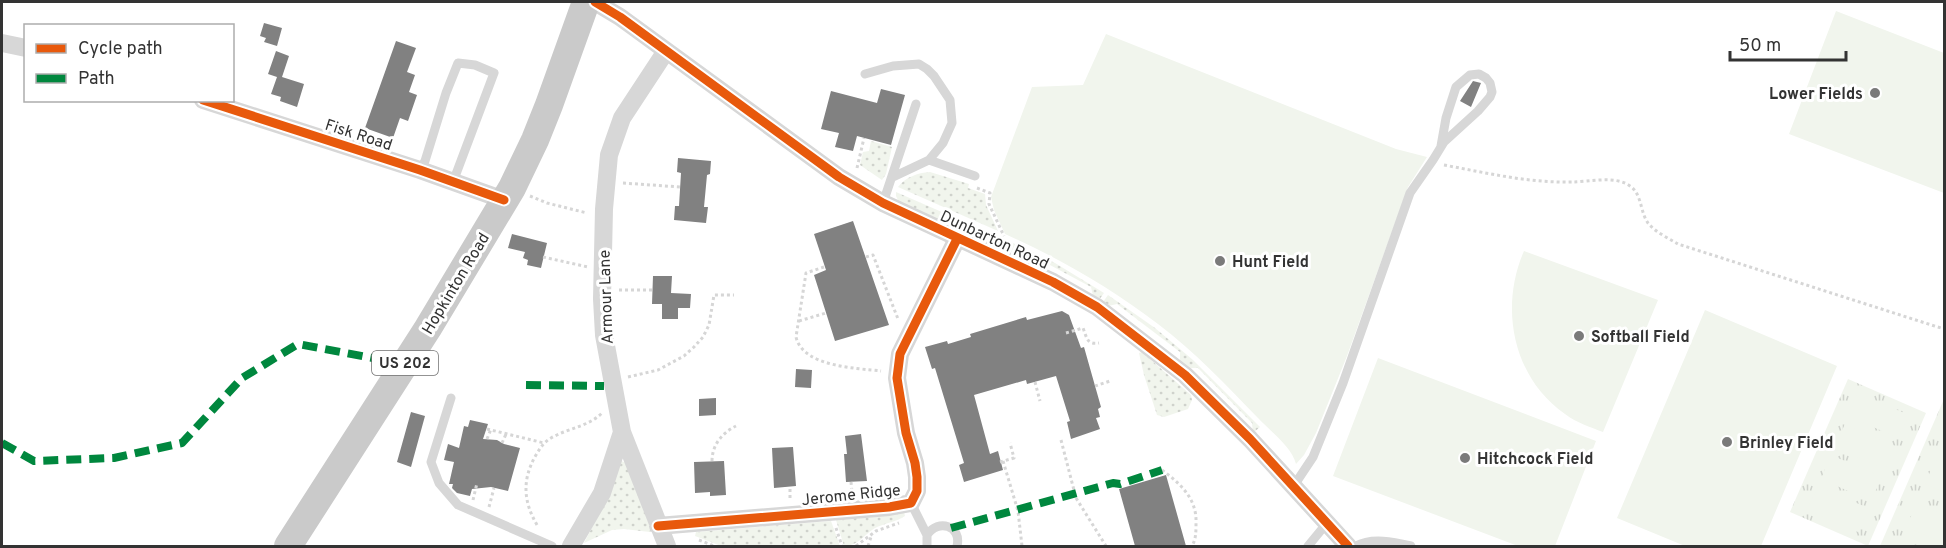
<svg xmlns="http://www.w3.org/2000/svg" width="1946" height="548" font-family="Overpass,sans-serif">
  <defs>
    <pattern id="grass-dots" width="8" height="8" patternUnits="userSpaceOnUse" patternTransform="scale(1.5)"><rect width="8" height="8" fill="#f1f5ed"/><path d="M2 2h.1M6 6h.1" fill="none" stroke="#cfd2cc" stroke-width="1.8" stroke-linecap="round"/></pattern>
    <pattern id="park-tufts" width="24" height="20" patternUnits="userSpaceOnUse" patternTransform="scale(1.5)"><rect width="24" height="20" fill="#f1f5ed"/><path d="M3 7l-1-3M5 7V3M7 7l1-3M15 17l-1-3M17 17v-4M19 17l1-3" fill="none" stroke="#cfd2cc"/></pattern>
  </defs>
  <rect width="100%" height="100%" fill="#fff"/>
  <path fill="url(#grass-dots)" d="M871,141L892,147L886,174L882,180L860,165L863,152L869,151Z
    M930,172L969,184L968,188L985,194L986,205L998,231L898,187C906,177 917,173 930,172Z
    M896,192L1020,246L1055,263L1104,293L1099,300L1093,296L1091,287L1022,250L1014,253L899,202L896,196Z
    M1108,295L1155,328L1193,360L1260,427L1253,433L1252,423L1198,368H1188L1180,361V352L1117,304L1108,306L1103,302Z
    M1142,352L1191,395L1192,400L1188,409L1164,417L1157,415L1144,375L1139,353Z
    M621,461L628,463L653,529L650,532L624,529L612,530L584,543L604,504Z
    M904,512L905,516C896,522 886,523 877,527C864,534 859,546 844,546L836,520Z
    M831,521L840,546H721L695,536L696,532Z"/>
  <path fill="url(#park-tufts)" d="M1848,379L1926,413L1868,546L1790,512Z
    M1944,399V546H1880Z"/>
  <path fill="#f1f5ed" d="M1836,11L1944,53V193L1789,134Z
    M1106,34L1396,149L1427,157L1408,187L1347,356L1316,433L1304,455L1296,464C1292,447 1270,431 1258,418C1227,386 1195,352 1158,324C1111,288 1059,258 1005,234L994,210L991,197L1032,87L1083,85Z
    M1524,251L1658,300L1603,432C1590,427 1577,423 1565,414C1513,378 1499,308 1524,251Z
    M1705,310L1837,366L1761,546H1685L1617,518Z
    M1378,358L1596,441L1555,546H1518L1333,476Z
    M1858,393L1909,415L1898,438L1848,416Z
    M1845,424L1895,446L1885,469L1834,447Z
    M1831,455L1882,477L1871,501L1821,479Z
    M1935,460L1944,464V492L1925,484Z
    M1818,486L1868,508L1858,532L1807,510Z
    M1917,503L1944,515V543L1906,527Z"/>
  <path fill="#818181" d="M264,23L282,28L277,46L264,42L266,38L260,36Z
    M396,41L416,48L407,72L415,75L409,92L417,95L408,121L400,118L393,138L365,128Z
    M276,51L289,56L282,77L304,84L297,107L280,101L281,97L271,94L277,77L268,74Z
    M1473,81L1481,83L1471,107L1460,101Z
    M881,89L905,95L891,145L857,136L853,151L835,147L839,133L821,129L831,91L877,103Z
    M678,158L711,161L710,174L707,175L704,207H708L706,223L674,220L675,206H679L681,173L677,172Z
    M853,221L889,325L835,341L814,275L826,270L814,234Z
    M512,234L547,243L541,268L527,265L528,260L523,258L525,252L508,248Z
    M653,276H672L671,293L691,294L690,308H678V319H662V304H652Z
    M1062,311L1069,315L1081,348L1084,347L1101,407L1098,409L1100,417L1096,418L1100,429L1071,439L1067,422L1070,421L1056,376L1027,384L1026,380L974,395L990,454L998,451L1003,470L964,482L959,465L964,463L935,368L932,369L925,347L947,341L948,344L971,337L970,334L1026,317L1027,320Z
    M796,369L812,370L811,388L795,387Z
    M716,398V415L699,416V399Z
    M411,412L425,416L411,467L397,462Z
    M470,420L488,424L483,439L497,440L504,444L520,448L508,491L491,487L472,489L470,496L457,493L452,488L453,484H449L454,462L444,460L448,444L459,448L464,426L468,427Z
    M861,434L867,481L846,482L844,454H847L845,436Z
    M793,447L796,486L774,488L772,448Z
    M724,461L726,495L710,496V492L695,493L694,462Z
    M1166,475L1186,546H1135L1119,489Z"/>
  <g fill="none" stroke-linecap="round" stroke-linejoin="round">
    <path stroke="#d6d6d6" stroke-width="3" stroke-dasharray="3 3" stroke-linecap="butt" d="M1444,165C1487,173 1528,183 1572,182C1589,182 1615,175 1630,186C1642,194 1640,212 1648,223C1655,232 1668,238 1678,244L1944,329
      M857,168L864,138
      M623,183L680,187
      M977,188L990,193L989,204L1004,236
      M530,196L547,203L587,213
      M543,257L588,267
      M866,257L873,255L898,319
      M824,267L806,273L796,337C803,367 856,368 881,371
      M619,290H653
      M799,321L826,313
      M1066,333L1083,328C1087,338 1087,345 1099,343
      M628,377L658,370L684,356L694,347L703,337L709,325L714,295H734
      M1035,382L1040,401
      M1095,386L1110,381
      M487,429L544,443
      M487,439L491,429
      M1061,440L1076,498L1106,546
      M502,443L506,434
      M712,461C712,445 722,433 736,426
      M1003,461L1018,511L1022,546
      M1000,462L1014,458L1010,443
      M1162,470C1181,484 1197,499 1196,523C1196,532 1196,539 1192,546
      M851,482L852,493
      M790,489V499
      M473,500L477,483
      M489,507L494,488
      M537,525C523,501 522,479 536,455C540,448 544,442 551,438C568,428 588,427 602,413
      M836,528L842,546
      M699,540L714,546
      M856,546L876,531L899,523
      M868,546L872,534"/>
    <path stroke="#d7d7d7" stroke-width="9" d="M865,74L893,66L919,64L927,69L934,76L950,100L952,123L943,143L929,160L893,177
      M929,160L975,176
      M420,170L425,161L446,93L458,63L475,65L494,73L453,182
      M883,203L916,104
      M451,398L431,462L439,483L458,505L552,546
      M1293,487L1313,457L1343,383L1410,193L1433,160L1444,142L1478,111L1490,97L1492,92L1490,83L1486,78L1479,74L1470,75L1456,87L1446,118L1441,146
      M911,503L927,535
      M927,546V535C938,518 962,526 957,546
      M1308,546L1327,523
      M1356,546C1372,537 1394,542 1411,546"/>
    <path stroke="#d7d7d7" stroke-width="18" d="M595,2L620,17L839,177L883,203L1053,282L1097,307L1185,375L1250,439L1348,546
      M2,43L26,48
      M203,100L420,170L504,200
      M622,432L667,546
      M658,526L889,507L911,503L917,491V477L915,463L906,433L897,378L900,354L957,239
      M571,546L602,493L622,432L604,335L602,299L604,209L609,155L622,118L666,51"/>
    <path stroke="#cacaca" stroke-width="28" d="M288,546L428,328L512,188L535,140L549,105L586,2"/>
    <path stroke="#00873e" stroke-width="8" stroke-dasharray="15 8" stroke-linecap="butt" d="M526,385L604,386
      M2,443L34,461L114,458L182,443L242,378L298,344L404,364
      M951,528L1113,483L1120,484L1162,470"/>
    <defs>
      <path id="cycleway" d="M595,2L620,17L839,177L883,203L1053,282L1097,307L1185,375L1250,439L1348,546
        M203,100L420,170L504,200
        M658,526L889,507L911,503L917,491V477L915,463L906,433L897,378L900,354L957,239"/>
    </defs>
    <use href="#cycleway" stroke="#fff" stroke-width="13"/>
    <use href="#cycleway" stroke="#e8590c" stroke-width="9"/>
  </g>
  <g fill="#7a7a7a" stroke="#fff" stroke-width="2">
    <circle cx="1875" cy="93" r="6"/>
    <circle cx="1220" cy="261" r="6"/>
    <circle cx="1579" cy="336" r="6"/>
    <circle cx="1727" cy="442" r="6"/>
    <circle cx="1465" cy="458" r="6"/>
  </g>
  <g text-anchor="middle" stroke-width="6" stroke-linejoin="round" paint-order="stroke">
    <rect fill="#fff" stroke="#707070" stroke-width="1.5" x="372" y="351" width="66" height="24" rx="4.5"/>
    <g font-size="15" font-weight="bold" fill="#333">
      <text x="405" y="368">US 202</text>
    </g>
    <g font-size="16" font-weight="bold" fill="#333" stroke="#fff" text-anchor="start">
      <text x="1863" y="99" text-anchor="end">Lower Fields</text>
      <text x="1232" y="267">Hunt Field</text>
      <text x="1591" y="342">Softball Field</text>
      <text x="1739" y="448">Brinley Field</text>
      <text x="1477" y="464">Hitchcock Field</text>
    </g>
    <g font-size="16" fill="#333" stroke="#fff">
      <text transform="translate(359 134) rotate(18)" y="6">Fisk Road</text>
      <text transform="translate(995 239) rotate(25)" y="6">Dunbarton Road</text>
      <text transform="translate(455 283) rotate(-59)" y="6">Hopkinton Road</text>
      <text transform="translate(605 297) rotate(-92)" y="6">Armour Lane</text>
      <text transform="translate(851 494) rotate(-6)" y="6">Jerome Ridge</text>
    </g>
  </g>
  <rect width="1946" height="548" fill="none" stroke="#333333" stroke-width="6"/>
  <rect x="24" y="24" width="210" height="78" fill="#ffffff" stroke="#adadad" stroke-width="1.5"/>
  <rect x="36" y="44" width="30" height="9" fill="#e8590c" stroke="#adadad" stroke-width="1.5"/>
  <text x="78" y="54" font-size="18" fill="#333333">Cycle path</text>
  <rect x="36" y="74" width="30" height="9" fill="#00873e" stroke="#adadad" stroke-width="1.5"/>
  <text x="78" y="84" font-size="18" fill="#333333">Path</text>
  <path d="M1730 51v9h116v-9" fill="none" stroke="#333333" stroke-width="3"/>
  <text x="1739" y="51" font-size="18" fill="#333333" stroke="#ffffff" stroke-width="4.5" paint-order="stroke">50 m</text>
</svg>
